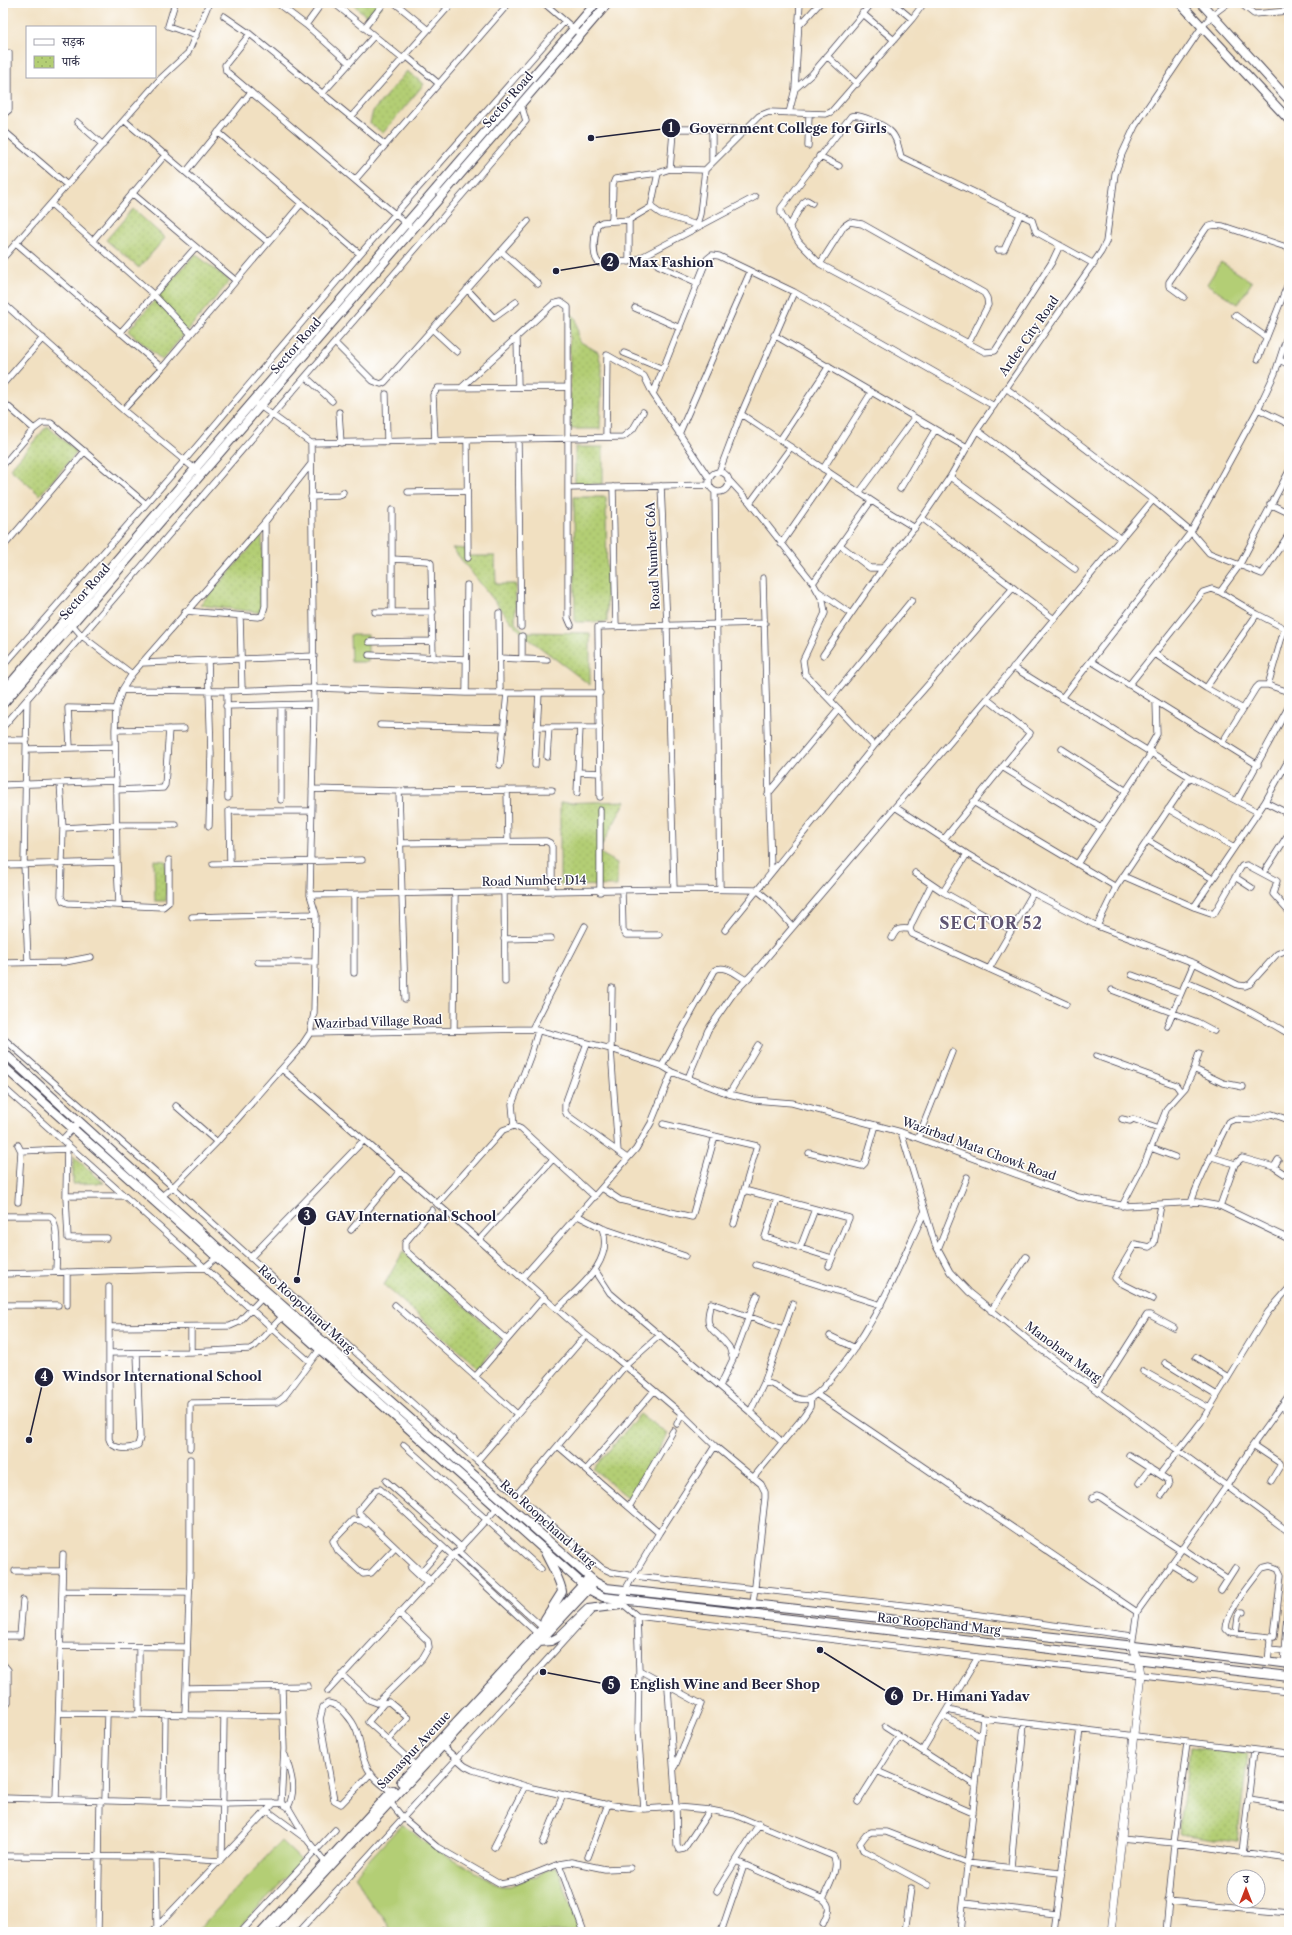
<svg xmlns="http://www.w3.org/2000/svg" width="1292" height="1935" font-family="'Libre Caslon Text','Noto Serif Devanagari',serif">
  <defs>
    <pattern id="park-dots" width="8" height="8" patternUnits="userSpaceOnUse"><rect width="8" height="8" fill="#b3ce74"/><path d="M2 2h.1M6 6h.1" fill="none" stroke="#9ab165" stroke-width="1.8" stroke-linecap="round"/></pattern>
  </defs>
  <rect width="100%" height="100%" fill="#fff"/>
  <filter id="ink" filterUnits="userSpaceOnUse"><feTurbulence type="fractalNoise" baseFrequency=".025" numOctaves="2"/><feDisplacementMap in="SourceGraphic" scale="8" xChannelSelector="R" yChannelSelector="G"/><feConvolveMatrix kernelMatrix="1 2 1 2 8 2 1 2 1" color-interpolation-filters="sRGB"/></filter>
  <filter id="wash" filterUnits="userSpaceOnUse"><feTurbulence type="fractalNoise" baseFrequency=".012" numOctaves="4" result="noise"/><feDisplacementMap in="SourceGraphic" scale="16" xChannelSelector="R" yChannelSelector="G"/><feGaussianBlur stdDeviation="0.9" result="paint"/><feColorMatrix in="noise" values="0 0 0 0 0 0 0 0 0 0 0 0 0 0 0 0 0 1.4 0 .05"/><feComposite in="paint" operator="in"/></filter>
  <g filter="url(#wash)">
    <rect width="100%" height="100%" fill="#f1e0c1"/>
    <path fill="#b3ce74" stroke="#6a7858" d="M1221,262L1252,282L1238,304L1207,284Z
      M350,635H368V662H351Z
      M402,1824L426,1843L500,1886H510L557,1867L581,1932H392L383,1916L371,1905L355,1875Z
      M281,1841L302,1861L235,1932H196Z"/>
    <path fill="url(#park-dots)" stroke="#6a7858" d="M352,3H379L382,6L368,18Z
      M407,71L424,84L383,133L370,123L373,111Z
      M133,209L165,238L139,268L106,240Z
      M195,254L230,281L162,360L128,331Z
      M569,312L576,318L579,341L598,352L602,369L600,429H571Z
      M47,426L77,452L40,495L10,469Z
      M575,447H603V484H575Z
      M574,497H606L607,622H575Z
      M262,535L264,613L200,605Z
      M452,548L468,549V556H495L496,584H516L515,623L525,632L590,633V685L525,636L513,624Z
      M626,801L598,852L617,863V886L560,885V803Z
      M154,860L166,861V901H155Z
      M73,1156L104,1183L73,1184Z
      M403,1252L502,1339L478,1368L384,1285Z
      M640,1414L668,1434L629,1498L593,1469Z
      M1190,1747L1248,1754L1237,1842L1179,1834Z"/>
  </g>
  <g filter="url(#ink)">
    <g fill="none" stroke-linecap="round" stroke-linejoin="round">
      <defs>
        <path id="minor" d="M175,3L168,26L196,36
          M277,3L306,25L349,63
          M334,3L404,60
          M395,3L428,30
          M441,3L448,8
          M544,3L581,35
          M893,3L912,19
          M1240,3L1254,14L1289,11
          M862,13L894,40
          M224,16L250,34L385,145
          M306,25L322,3
          M799,26L820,3
          M364,28L384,3
          M250,34L225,65L226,71L409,226
          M406,56L438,83
          M827,56L857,84
          M795,89L812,74L872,3
          M322,94L374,36
          M789,113L795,89L800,3
          M3,115L9,110V53
          M351,117L452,3
          M125,121L268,242
          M77,122L103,145
          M3,130L67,185
          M712,130V162
          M218,132L360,254
          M808,146L809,114
          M819,156L839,166
          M670,169L673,132L676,129H745
          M186,172L251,92
          M658,173L651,207L629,220L602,222L597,225C595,234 591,256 599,263L634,261L755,197
          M355,180L509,3
          M132,193L235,280
          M51,204L154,295L190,333
          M651,207L661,214L700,226
          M612,220L613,184L615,179L658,173L670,169L705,170
          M629,220V262
          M697,224L700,214L705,170L759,116L769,112L826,114L831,112L912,19L924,3
          M789,227L803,203L807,200L812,203
          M93,240L166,154
          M16,243L162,368
          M1060,245L1052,262L995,351L985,352L820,264L799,242L781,213V208L851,116C859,113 884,125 890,131C897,137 899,149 901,157L1032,220L1036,232L1094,264
          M998,250H1004L1020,215
          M501,251L538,284
          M3,258L160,79L188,53L209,3
          M820,264L844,226L850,222L862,224L984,293L987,298L988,305L968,344
          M658,265L698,283
          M467,289L494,318L516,302
          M1184,297L1169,286V282L1207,227L1214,225L1223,226L1289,248
          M3,303L123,410L201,474
          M635,308L680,328
          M1235,315L1266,337
          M432,329L457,352
          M120,333L195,248
          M774,335L967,448
          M517,337L518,387
          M335,343L373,381L381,384L385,382L528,221
          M624,353L663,369
          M1258,359L1289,281
          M1280,360L1289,365
          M306,377L332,401
          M3,384L43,338
          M462,387L553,304L561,302L568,307V618L571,625
          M1006,388L1153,500L1191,532L1209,553L1262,574L1289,534
          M386,394L387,442
          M653,394L707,259L712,255L719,256L794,292L994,406
          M253,401L311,443L623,437L633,429L643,412
          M3,402L34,429L42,423H51L146,504
          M1258,409L1289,424
          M123,410L162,368L301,204
          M339,412L341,443
          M741,414L884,509L915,528
          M977,430L1120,538
          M679,434L750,272
          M606,437L607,355L644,376L653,394L709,478
          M518,439L521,627
          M467,440L468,558
          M780,440L829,366
          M435,441L433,395L438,388L567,387
          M3,465L34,429
          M823,469L871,393
          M709 482a10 10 0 1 1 20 0a10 10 0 1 1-20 0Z
          M719,472L741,414L794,292
          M950,477L1075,569
          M728,479L750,503L813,583L823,601L825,613L803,660L805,674L874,746
          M661,486L667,625L674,889
          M613,487L616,627
          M568,488L709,485
          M900,489L935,430
          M715,491L720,889
          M408,492L467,491
          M859,493L914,418
          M311,497L339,496L342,495L343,492
          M750,503L791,447
          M1270,504L1289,513
          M392,510V612
          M922,518L1054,619
          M781,544L830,473
          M840,545L870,568H883L922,518L950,477L977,430L1101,252L1106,242L1115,174L1122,154L1135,126L1202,27L1212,15L1228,3
          M3,547L85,451
          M392,559L428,561L431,563L433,658
          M763,578L771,872
          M813,583L871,501
          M818,591L851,614L823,655
          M1220,592L1257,614L1282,627L1284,630L1268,685H1259L1256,688L1222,743
          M185,611L258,617L262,616L265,606V522
          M375,612H433
          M499,613L500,692
          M851,614L883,568
          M240,616L242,690
          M70,622L82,636L132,674
          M522,636V659
          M369,642L433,641
          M1155,654L1206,688L1243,709
          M369,655L466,659
          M500,658L547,660
          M208,660L211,754L209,826
          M1091,661L1258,765
          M141,663L314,656
          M3,666L185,460L360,254L565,21
          M1013,667L1190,777L1258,812
          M1129,685L1203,592L1212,589L1220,592L1239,566L1289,471
          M1268,685L1289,692
          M1206,688L1257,614
          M122,690L227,691L314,688L466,693H600
          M227,691L228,798
          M466,693L467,585
          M1062,698L1191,532L1258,409L1275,373L1289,330
          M27,700L24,864L28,962
          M830,700L912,600
          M281,705V800
          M226,706L314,704
          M380,725L504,728
          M3,727L526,121L521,104
          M537,727H600
          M115,730L184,729
          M3,740H27
          M70,747L68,708L116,709
          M27,749L115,747
          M1062,749L1125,790
          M1148,750L1157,734L1156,702
          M547,757L549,727
          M500,765L507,693
          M535,765L539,693
          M1002,767L1101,828
          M578,772L600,773
          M60,783L63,828L61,896L63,901L68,903L163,907L169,902V860
          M3,785L116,781
          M312,789L399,791L552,790
          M116,790L163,788L165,785L169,729
          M507,790L508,841
          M399,791L405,999
          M577,793L580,727
          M768,794L839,709
          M600,797L598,627L765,623
          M1237,801L1289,706
          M973,802L1116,887
          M1265,802L1289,814
          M895,807L967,854L1033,893L1097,926L1194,963L1238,985L1245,986L1250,984L1277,954L1289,949
          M1168,809L1234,847
          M600,810V892
          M63,828L117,825H176
          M944,839L1030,733L987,699
          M1147,840L1213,879
          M401,843L546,841L550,843L552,847V892
          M213,864L362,860
          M230,864L229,811H311
          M1077,864L1152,752
          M3,865L117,862
          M1266,869L1289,833
          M915,873L943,892L967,854
          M1123,876L1194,907L1214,914L1240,869L1242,866L1247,865L1277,881L1273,894L1289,912
          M1235,877L1252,888
          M931,885L912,923L910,929L912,934L1066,1004
          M757,890L769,900L793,927
          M622,891L623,930L626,935H659
          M943,892L1011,930
          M504,893L505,982
          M310,895L674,889L757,890
          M354,896V973
          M119,904L117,862L115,730L116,709L122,690L132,674L265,522L311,464
          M1194,907L1265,802L1289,759
          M192,917L316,914
          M1097,926L1116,887L1190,777
          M725,930L874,746L1013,588
          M892,938C897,928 899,928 910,929
          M504,939L551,938
          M258,962H315
          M3,963L65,962L91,957
          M989,969L1033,893
          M1132,975L1181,993
          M1186,982C1221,996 1256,1014 1289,1034
          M612,988L611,1049L618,1152
          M1112,990L1197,1022L1214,1031
          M1167,1026L1194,963
          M532,1029L585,926
          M454,1030L455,893
          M310,1033L532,1029L611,1049L662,1066L672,1072L729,1094L754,1100L792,1103L901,1132L1078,1197L1126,1206L1197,1202L1220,1206L1289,1239
          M3,1038L173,1187L314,1315L477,1461L602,1568L611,1572L634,1576L921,1607L1132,1636
          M587,1043L565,1104V1111L567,1115L627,1158
          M1096,1056L1176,1085L1181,1092
          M662,1066L715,970C725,964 737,975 746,980
          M282,1069L479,1240L586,1335L610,1353L682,1414L715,1446L761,1484L765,1492V1498L753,1604
          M1194,1069L1223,1083L1243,1087
          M688,1078L708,1030L733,994L758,968L987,699L1153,500
          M3,1087L310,1362
          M729,1094L758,1045
          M176,1106L217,1142
          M1122,1119L1130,1121L1133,1119L1159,1128
          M663,1124L757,1146L734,1224
          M514,1126L512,1104L530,1057L538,1031
          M901,1132L935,1244L950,1272L969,1292L1032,1343L1289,1532
          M918,1138L952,1052
          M62,1140L79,1122
          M18,1145L21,1151L18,1202
          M67,1145L66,1196H124
          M1151,1148L1175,1157
          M21,1151L67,1149
          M809,1153L862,1166L865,1163L876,1125
          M1212,1157L1235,1164
          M1274,1167L1278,1160
          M602,1188L620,1200L692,1217L715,1136
          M744,1190L849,1218L829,1266
          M66,1196L68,1238H107
          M162,1196L173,1187L217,1142L300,1048L310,1033L314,1013L316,914L310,895L314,704L311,443
          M777,1199L765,1237L832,1258
          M1191,1203C1200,1174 1216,1149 1228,1122L1235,1119L1252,1120L1272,1114L1289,1120
          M437,1204L503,1130L514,1126L521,1129L595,1197
          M1122,1206L1145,1162L1167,1108L1185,1088L1194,1069L1199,1053
          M1220,1206L1235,1164L1242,1158L1274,1167L1289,1177
          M432,1210L405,1243V1250L507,1340
          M3,1216H50C60,1223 56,1260 56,1272
          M602,1228L685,1256
          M351,1230L400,1171
          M479,1240L553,1159
          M800,1248L815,1209
          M938,1249L967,1177
          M250,1258L364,1140
          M756,1265L881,1305
          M595,1270L610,1293L750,1412L782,1442
          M67,1272V1305
          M3,1274L204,1268L217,1257
          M522,1278L636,1149L651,1123L672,1072
          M109,1287V1439C112,1450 129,1450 138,1445L140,1438L137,1353
          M1153,1299L1119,1282L1115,1278L1135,1244L1149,1247L1154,1243L1161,1205
          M3,1305H58
          M395,1305L517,1414
          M557,1309C578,1288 615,1262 602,1228L578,1216
          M991,1311L1026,1257
          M109,1327L230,1326L239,1322L264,1296
          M830,1336L855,1348
          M191,1352V1327
          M109,1353L191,1352L250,1349L255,1346L283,1316
          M1196,1357L1228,1377
          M733,1359L757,1295
          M1165,1363L1217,1395
          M1143,1371L1209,1408
          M475,1377L544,1297
          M764,1383L793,1303
          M720,1386L733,1359C731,1355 731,1351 729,1347C715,1327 702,1333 711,1303L783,1329
          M1098,1392L1147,1315H1150L1174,1328
          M816,1394L1137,1612
          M1281,1406L1289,1412
          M750,1412L764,1383C780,1382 791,1403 808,1399C816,1397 824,1387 829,1381C873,1332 897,1270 925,1211
          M677,1424L682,1414
          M404,1445L541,1569
          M1253,1445L1280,1463V1466L1271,1481
          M558,1446L659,1533
          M190,1448V1403L277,1402L284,1397L320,1349
          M1129,1455L1168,1480L1169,1485L1162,1495
          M477,1461L586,1335
          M586,1470L654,1391
          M1160,1474L1201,1422L1268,1312L1289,1288
          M753,1478L804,1416L810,1407L811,1398
          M386,1481L462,1548
          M1139,1483L1150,1468
          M517,1494L625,1366L660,1335
          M1093,1498L1097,1496L1100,1497L1180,1550
          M629,1507L673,1431
          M366,1524L362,1521L353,1520L333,1541L338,1551L363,1574L371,1573L393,1550
          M1182,1548L1228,1579
          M459,1552L543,1628
          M1170,1564L1194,1579
          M411,1568L428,1584
          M15,1571H62
          M421,1572L443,1547
          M431,1581L359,1513V1510L376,1490L380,1489L538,1634
          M625,1590L659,1533L715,1446
          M1221,1590L1235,1568
          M62,1591L188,1592
          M623,1604L637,1616L639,1670L638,1730L644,1809
          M637,1616L978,1657
          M1236,1634L1238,1617L1241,1612H1243
          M3,1636H20L23,1600
          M1132,1645L1137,1612L1226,1487L1253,1445L1289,1395
          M61,1646L186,1647
          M1269,1649L1289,1651
          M1268,1662L1270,1642L1269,1637L1230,1633L1226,1629C1226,1611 1251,1583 1262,1568L1270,1566L1278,1569L1281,1575L1274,1637H1269
          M3,1664L8,1670V1703L3,1709
          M1283,1665L1289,1588
          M639,1670L701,1704L675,1766
          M342,1675L369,1700L377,1703L422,1659L429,1647L428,1641L399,1613
          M186,1688L308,1686
          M668,1688L676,1807L677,1846L679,1850L684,1849L710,1810
          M328,1691L497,1508
          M948,1710L983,1718L1289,1754
          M59,1713L282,1716
          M139,1714V1647
          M185,1715L190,1570V1459
          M944,1716L981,1737
          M885,1727L975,1785
          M388,1740L368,1722L384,1703L389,1702L408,1718L388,1740L416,1766
          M442,1746L465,1766L473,1770L532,1788L604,1804L644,1809L676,1807L710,1810L735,1815L833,1856C841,1866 827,1888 823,1899
          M922,1751L978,1657L1289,1691
          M285,1755C291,1773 297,1790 288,1807
          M877,1771L973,1813
          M371,1773L341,1804L334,1800L320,1719L323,1707L328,1703C337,1705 340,1707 346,1714C363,1733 357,1745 366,1765C371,1777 382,1785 392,1792
          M3,1798L224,1804L281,1803L288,1807L308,1841L325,1862
          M56,1799L63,1554
          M105,1800L107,1714
          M1249,1800L1289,1806
          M164,1801L165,1715
          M390,1802L403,1818L437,1847L501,1884L516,1881L559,1864L571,1862L605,1869L630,1868
          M858,1802L899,1737
          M281,1803L284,1749L282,1688
          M268,1811L306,1839
          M1121,1838L1174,1843L1289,1859
          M543,1843L563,1795
          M494,1847L525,1786
          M1242,1853L1254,1750
          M3,1856L156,1857L220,1861
          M156,1857L157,1927
          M588,1857L608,1804
          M222,1858L224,1716
          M736,1861L823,1899C833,1907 827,1914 823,1924
          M559,1864L584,1932
          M1011,1867L1024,1723
          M928,1885L863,1850L860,1843L866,1835L871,1832H886L967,1863L1060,1873
          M717,1891L759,1824
          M1168,1901L1289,1912
          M964,1903L1056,1914
          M98,1932L100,1800
          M152,1932L274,1803
          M241,1932L335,1830
          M299,1932L595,1607
          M383,1932L384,1931
          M721,1932L744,1865
          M905,1932L911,1888
          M960,1932L983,1718
          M1054,1932L1080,1729
          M1166,1932L1174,1843L1187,1743"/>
        <path id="tertiary" d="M1111,1932L1141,1674L1139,1663L1132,1645"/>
        <path id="secondary" d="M1180,3L1289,120
          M1201,3L1289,100
          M3,692L596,3
          M3,704L608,3
          M3,1052L240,1268L595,1582L269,1932
          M3,1066L588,1589L603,1597L1289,1677
          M595,1582L606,1588L1126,1645L1289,1665
          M543,1627L545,1619L562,1592C561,1580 549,1562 544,1550
          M539,1642L551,1641L559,1637L588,1609L621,1605L624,1596
          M401,1782L587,1580
          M262,1932L393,1790"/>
      </defs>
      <use href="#minor" stroke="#413e4f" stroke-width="7"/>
      <use href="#tertiary" stroke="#413e4f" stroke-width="8"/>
      <use href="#secondary" stroke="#413e4f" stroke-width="10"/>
      <use href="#minor" stroke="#fff" stroke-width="5.5"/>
      <use href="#tertiary" stroke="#fff" stroke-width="7"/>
      <use href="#secondary" stroke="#fff" stroke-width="8"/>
    </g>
  </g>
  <g text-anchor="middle" stroke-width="3" stroke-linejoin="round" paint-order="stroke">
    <g font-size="12" fill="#22223b" stroke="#fff">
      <text transform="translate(508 100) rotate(-49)" y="4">Sector Road</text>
      <text transform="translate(1029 336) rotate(-55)" y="4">Ardee City Road</text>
      <text transform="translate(296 346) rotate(-49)" y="4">Sector Road</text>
      <text transform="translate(653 556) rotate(-93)" y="4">Road Number C6A</text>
      <text transform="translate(85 592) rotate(-49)" y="4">Sector Road</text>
      <text transform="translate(534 881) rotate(-1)" y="4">Road Number D14</text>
      <text transform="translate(378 1022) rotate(-2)" y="4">Wazirbad Village Road</text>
      <text transform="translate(979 1149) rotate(20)" y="4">Wazirbad Mata Chowk Road</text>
      <text transform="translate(306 1309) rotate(42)" y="4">Rao Roopchand Marg</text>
      <text transform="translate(1063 1352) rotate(37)" y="4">Manohara Marg</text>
      <text transform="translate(548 1524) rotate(42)" y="4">Rao Roopchand Marg</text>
      <text transform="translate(939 1624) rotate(6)" y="4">Rao Roopchand Marg</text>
      <text transform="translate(414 1750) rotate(-47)" y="4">Samaspur Avenue</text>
    </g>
    <g font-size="16" font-weight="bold" letter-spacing="1" fill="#605572" stroke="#fff">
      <text x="991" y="929">SECTOR 52</text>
    </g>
  </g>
  <path fill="none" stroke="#22223b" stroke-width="1.5" d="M591 138L671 128M556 271L610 262M297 1280L307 1216M29 1440L44 1377M543 1672L611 1685M820 1650L894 1696"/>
  <g fill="#22223b" stroke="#fff" stroke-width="1.5">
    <circle cx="591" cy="138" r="4"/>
    <circle cx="556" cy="271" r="4"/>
    <circle cx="297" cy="1280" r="4"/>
    <circle cx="29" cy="1440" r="4"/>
    <circle cx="543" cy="1672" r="4"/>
    <circle cx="820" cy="1650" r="4"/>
    <circle cx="671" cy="128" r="10"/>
    <circle cx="610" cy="262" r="10"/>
    <circle cx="307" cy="1216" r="10"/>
    <circle cx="44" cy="1377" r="10"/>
    <circle cx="611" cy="1685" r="10"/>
    <circle cx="894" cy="1696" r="10"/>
  </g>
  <g font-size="12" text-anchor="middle" font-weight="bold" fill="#fff">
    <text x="671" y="132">1</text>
    <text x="610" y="266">2</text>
    <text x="307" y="1220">3</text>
    <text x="44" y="1381">4</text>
    <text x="611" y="1689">5</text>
    <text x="894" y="1700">6</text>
  </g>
  <g font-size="13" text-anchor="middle" font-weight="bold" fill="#22223b" stroke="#fff" stroke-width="3" stroke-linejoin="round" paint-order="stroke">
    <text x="788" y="133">Government College for Girls</text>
    <text x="671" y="267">Max Fashion</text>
    <text x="411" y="1221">GAV International School</text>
    <text x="162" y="1381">Windsor International School</text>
    <text x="725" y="1689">English Wine and Beer Shop</text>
    <text x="971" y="1701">Dr. Himani Yadav</text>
  </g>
  <rect width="1292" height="1935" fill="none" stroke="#fff" stroke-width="16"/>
  <rect x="26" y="26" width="130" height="52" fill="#ffffff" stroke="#a7a7b1"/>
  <rect x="34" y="39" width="20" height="6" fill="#ffffff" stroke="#a7a7b1"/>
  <text x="62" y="46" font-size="12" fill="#22223b">सड़क</text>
  <rect x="34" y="56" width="20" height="12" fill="url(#park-dots)" stroke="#a7a7b1"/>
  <text x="62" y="66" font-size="12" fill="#22223b">पार्क</text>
  <g transform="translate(1246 1889)"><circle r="19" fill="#ffffff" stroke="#a7a7b1"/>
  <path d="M0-3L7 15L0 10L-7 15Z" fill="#c8321e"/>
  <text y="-6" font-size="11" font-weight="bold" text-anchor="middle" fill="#22223b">उ</text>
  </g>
</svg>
